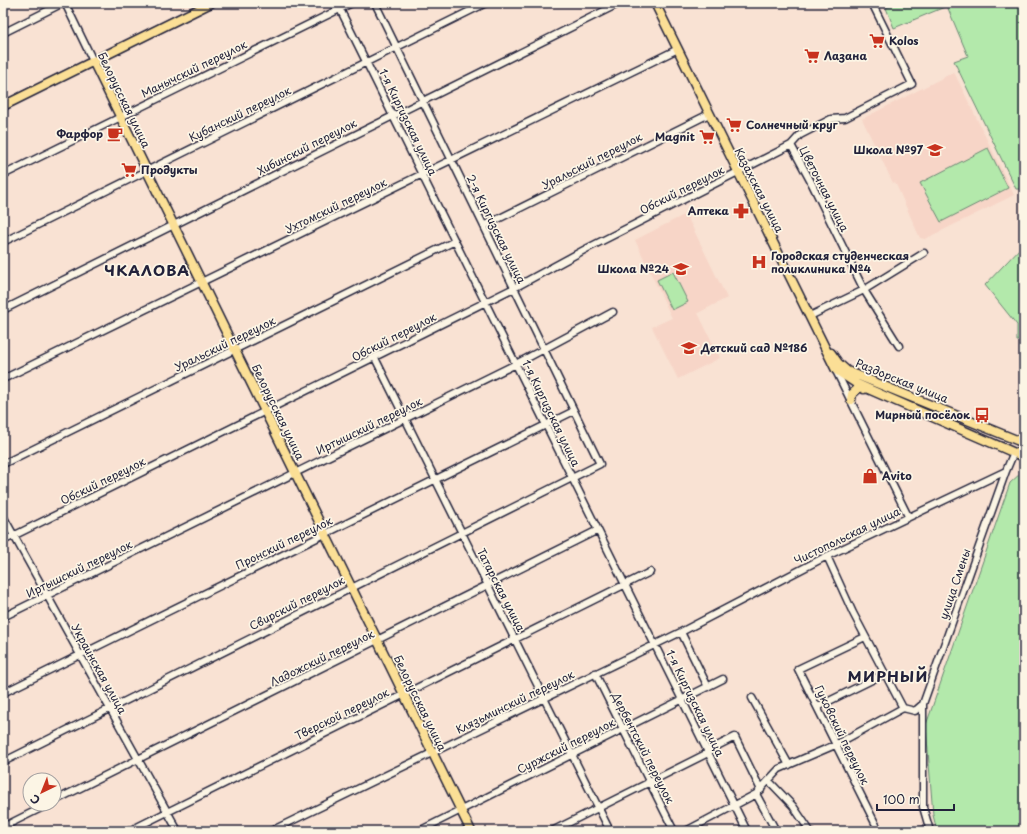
<svg xmlns="http://www.w3.org/2000/svg" width="1027" height="834" font-family="'Playpen Sans',sans-serif">
  <rect width="100%" height="100%" fill="#f9e2d3"/>
  <filter id="ink" filterUnits="userSpaceOnUse"><feTurbulence type="fractalNoise" baseFrequency=".025" numOctaves="2"/><feDisplacementMap in="SourceGraphic" scale="8" xChannelSelector="R" yChannelSelector="G"/><feConvolveMatrix kernelMatrix="1 2 1 2 8 2 1 2 1" color-interpolation-filters="sRGB"/></filter>
  <g filter="url(#ink)">
    <path fill="#f7d5c7" d="M954,72L1014,195L925,239L920,238L895,182L893,183L862,119Z
      M686,214L727,298L698,313L720,358L678,379L652,327L672,318L635,240Z"/>
    <path fill="#b3e9ab" stroke="#6a8673" d="M896,3H1024V189H1016L954,61L968,56L947,6L894,28L886,8Z
      M988,148L1008,188L941,222L920,183Z
      M1024,244V341H1017V325L985,285Z
      M673,272L688,302L672,310L657,280Z
      M1021,473H1024V831H937L933,815L926,725L1010,483Z"/>
    <g fill="none" stroke-linecap="round" stroke-linejoin="round">
      <defs>
        <path id="minor" d="M65,3L93,61
          M337,3L747,831
          M3,33L63,3
          M791,145L812,184L864,290L899,346
          M3,175L352,3
          M484,226L709,114
          M3,242L486,3
          M3,310L620,3
          M810,316L864,290L924,253
          M375,358L610,831
          M835,369L908,516
          M3,379L678,49
          M3,464L455,241
          M3,516L178,831
          M3,541L514,288L584,250L791,145L800,135L831,119L845,118L912,84L872,3
          M827,556L853,613L903,708L915,711L923,704
          M3,617L516,364L613,312
          M681,632L708,687
          M865,637L798,669L879,831
          M595,673L674,831
          M3,693L574,411
          M752,698L789,765
          M817,707L884,674
          M707,751L735,737L761,790
          M3,762L600,464L375,3
          M769,781L793,806L810,831
          M756,794L776,831
          M54,801L598,530
          M3,827L49,804
          M129,831L650,572
          M271,831L681,632L827,556L1006,471L1014,452
          M419,831L723,679
          M552,831L708,753
          M686,831L756,794L779,769L835,745L903,708
          M920,831L929,829
          M930,831L923,807V704L1006,471"/>
        <path id="major" d="M655,3L836,370L857,384L1024,457
          M93,61L471,831
          M3,106L211,3
          M831,353L838,363L847,371L1024,443
          M851,400L852,394L861,386L864,389"/>
      </defs>
      <use href="#minor" stroke="#22223b" stroke-width="9"/>
      <use href="#major" stroke="#22223b" stroke-width="11"/>
      <use href="#minor" stroke="#fcf5e5" stroke-width="6"/>
      <use href="#major" stroke="#fbdf96" stroke-width="8"/>
    </g>
  </g>
  <defs>
    <symbol id="supermarket-bare" viewBox="-9 -9 18 18"><path d="M-6-5.5h2.5l.6 2H6L4.5 2H-2.5L-4.4-4H-6ZM-1.5 3.2a1.3 1.3 0 1 0 .1 0ZM3 3.2a1.3 1.3 0 1 0 .1 0Z" fill="#c8321e" stroke="#fcf5e5" stroke-width="2.5" paint-order="stroke"/></symbol>
    <symbol id="cafe-bare" viewBox="-9 -9 18 18"><path d="M-5.5-4.5H6V0H3Q3 3.5 0 3.5H-2.5Q-5.5 3.5-5.5 0ZM3-3.2v2h1.7v-2ZM-6 4.5H4V6H-6Z" fill="#c8321e" stroke="#fcf5e5" stroke-width="2.5" paint-order="stroke"/></symbol>
    <symbol id="school-bare" viewBox="-9 -9 18 18"><path d="M0-5L7-2L0 1L-7-2ZM-4 1L0 2.5L4 1V4Q0 6-4 4Z" fill="#c8321e" stroke="#fcf5e5" stroke-width="2.5" paint-order="stroke"/></symbol>
    <symbol id="pharmacy-bare" viewBox="-9 -9 18 18"><path d="M-2-6h4v4h4v4h-4v4h-4v-4h-4v-4h4Z" fill="#c8321e" stroke="#fcf5e5" stroke-width="2.5" paint-order="stroke"/></symbol>
    <symbol id="hospital-bare" viewBox="-9 -9 18 18"><path d="M-5-5h3v3.5h4V-5h3V5h-3V1.5h-4V5h-3Z" fill="#c8321e" stroke="#fcf5e5" stroke-width="2.5" paint-order="stroke"/></symbol>
    <symbol id="bus-bare" viewBox="-9 -9 18 18"><path d="M-5-6H5V4H4V6H2V4H-2V6H-4V4H-5ZM-3.5-4V0h7V-4ZM-3.5 1.2v1.5H-2V1.2ZM2 1.2v1.5H3.5V1.2Z" fill="#c8321e" stroke="#fcf5e5" stroke-width="2.5" paint-order="stroke"/></symbol>
    <symbol id="shop-bare" viewBox="-9 -9 18 18"><path d="M-5-2.5h2.3a2.7 3.5 0 0 1 5.4 0H5L5.5 6h-11ZM-1.5-2.5h3a1.5 2.3 0 0 0-3 0Z" fill="#c8321e" stroke="#fcf5e5" stroke-width="2.5" paint-order="stroke"/></symbol>
  </defs>
  <g fill-rule="evenodd">
    <use href="#supermarket-bare" x="866" y="30" width="22" height="22"/>
    <use href="#supermarket-bare" x="801" y="45" width="22" height="22"/>
    <use href="#supermarket-bare" x="723" y="114" width="22" height="22"/>
    <use href="#cafe-bare" x="104" y="123" width="22" height="22"/>
    <use href="#supermarket-bare" x="696" y="126" width="22" height="22"/>
    <use href="#school-bare" x="924" y="139" width="22" height="22"/>
    <use href="#supermarket-bare" x="118" y="159" width="22" height="22"/>
    <use href="#pharmacy-bare" x="730" y="200" width="22" height="22"/>
    <use href="#hospital-bare" x="748" y="251" width="22" height="22"/>
    <use href="#school-bare" x="670" y="258" width="22" height="22"/>
    <use href="#school-bare" x="678" y="337" width="22" height="22"/>
    <use href="#bus-bare" x="971" y="404" width="22" height="22"/>
    <use href="#shop-bare" x="859" y="465" width="22" height="22"/>
  </g>
  <g text-anchor="middle" stroke-width="3.5" stroke-linejoin="round" paint-order="stroke">
    <g font-size="11" font-weight="bold" fill="#22223b" stroke="#fcf5e5" text-anchor="start">
      <text x="889" y="45">Kolos</text>
      <text x="824" y="60">Лазана</text>
      <text x="746" y="129">Солнечный круг</text>
      <text x="103" y="138" text-anchor="end">Фарфор</text>
      <text x="695" y="141" text-anchor="end">Magnit</text>
      <text x="923" y="154" text-anchor="end">Школа №97</text>
      <text x="141" y="174">Продукты</text>
      <text x="729" y="215" text-anchor="end">Аптека</text>
      <text x="771" y="260">Городская студенческая<tspan x="771" dy="13">поликлиника №4</tspan></text>
      <text x="669" y="273" text-anchor="end">Школа №24</text>
      <text x="701" y="352">Детский сад №186</text>
      <text x="970" y="419" text-anchor="end">Мирный посёлок</text>
      <text x="882" y="480">Avito</text>
    </g>
    <g font-size="11" fill="#22223b" stroke="#fcf5e5">
      <text transform="translate(194 69) rotate(-26)" y="4">Манычский переулок</text>
      <text transform="translate(124 100) rotate(64)" y="4">Белорусская улица</text>
      <text transform="translate(240 114) rotate(-26)" y="4">Кубанский переулок</text>
      <text transform="translate(408 122) rotate(64)" y="4">1-я Киргизская улица</text>
      <text transform="translate(307 147) rotate(-27)" y="4">Хибинский переулок</text>
      <text transform="translate(592 161) rotate(-27)" y="4">Уральский переулок</text>
      <text transform="translate(824 189) rotate(63)" y="4">Цветочная улица</text>
      <text transform="translate(682 190) rotate(-27)" y="4">Обский переулок</text>
      <text transform="translate(759 190) rotate(63)" y="4">Казахская улица</text>
      <text transform="translate(336 206) rotate(-26)" y="4">Ухтомский переулок</text>
      <text transform="translate(496 229) rotate(64)" y="4">2-я Киргизская улица</text>
      <text transform="translate(394 337) rotate(-27)" y="4">Обский переулок</text>
      <text transform="translate(225 344) rotate(-26)" y="4">Уральский переулок</text>
      <text transform="translate(902 381) rotate(22)" y="4">Раздорская улица</text>
      <text transform="translate(278 412) rotate(64)" y="4">Белорусская улица</text>
      <text transform="translate(551 413) rotate(64)" y="4">1-я Киргизская улица</text>
      <text transform="translate(369 426) rotate(-26)" y="4">Иртышский переулок</text>
      <text transform="translate(103 481) rotate(-26)" y="4">Обский переулок</text>
      <text transform="translate(847 536) rotate(-26)" y="4">Чистопольская улица</text>
      <text transform="translate(284 543) rotate(-26)" y="4">Пронский переулок</text>
      <text transform="translate(79 569) rotate(-26)" y="4">Иртышский переулок</text>
      <text transform="translate(955 584) rotate(-71)" y="4">улица Смены</text>
      <text transform="translate(501 590) rotate(63)" y="4">Татарская улица</text>
      <text transform="translate(297 603) rotate(-27)" y="4">Свирский переулок</text>
      <text transform="translate(322 658) rotate(-26)" y="4">Ладожский переулок</text>
      <text transform="translate(99 669) rotate(61)" y="4">Украинская улица</text>
      <text transform="translate(515 702) rotate(-26)" y="4">Клязьминский переулок</text>
      <text transform="translate(420 703) rotate(64)" y="4">Белорусская улица</text>
      <text transform="translate(695 703) rotate(64)" y="4">1-я Киргизская улица</text>
      <text transform="translate(342 714) rotate(-26)" y="4">Тверской переулок</text>
      <text transform="translate(842 735) rotate(64)" y="4">Гуковский переулок</text>
      <text transform="translate(566 746) rotate(-27)" y="4">Суржский переулок</text>
      <text transform="translate(643 748) rotate(63)" y="4">Дербентский переулок</text>
    </g>
    <g font-size="15" font-weight="bold" letter-spacing="1" fill="#22223b" stroke="#fcf5e5">
      <text x="147" y="276">ЧКАЛОВА</text>
      <text x="888" y="682">МИРНЫЙ</text>
    </g>
  </g>
  <rect width="1027" height="834" fill="none" stroke="#fcf5e5" stroke-width="16"/>
  <rect x="8" y="8" width="1011" height="818" fill="none" stroke="#22223b" stroke-width="1.5" filter="url(#ink)"/>
  <g transform="translate(42 792) rotate(223)"><circle r="19" fill="#fcf5e5" stroke="#a5a1a1"/>
  <path d="M0-3L7 15L0 10L-7 15Z" fill="#c8321e"/>
  <text y="-6" font-size="11" font-weight="bold" text-anchor="middle" fill="#22223b">С</text>
  </g>
  <path d="M877 804v6h77v-6" fill="none" stroke="#22223b" stroke-width="2"/>
  <text x="883" y="804" font-size="12" fill="#22223b" stroke="#fcf5e5" stroke-width="3" paint-order="stroke">100 m</text>
</svg>
